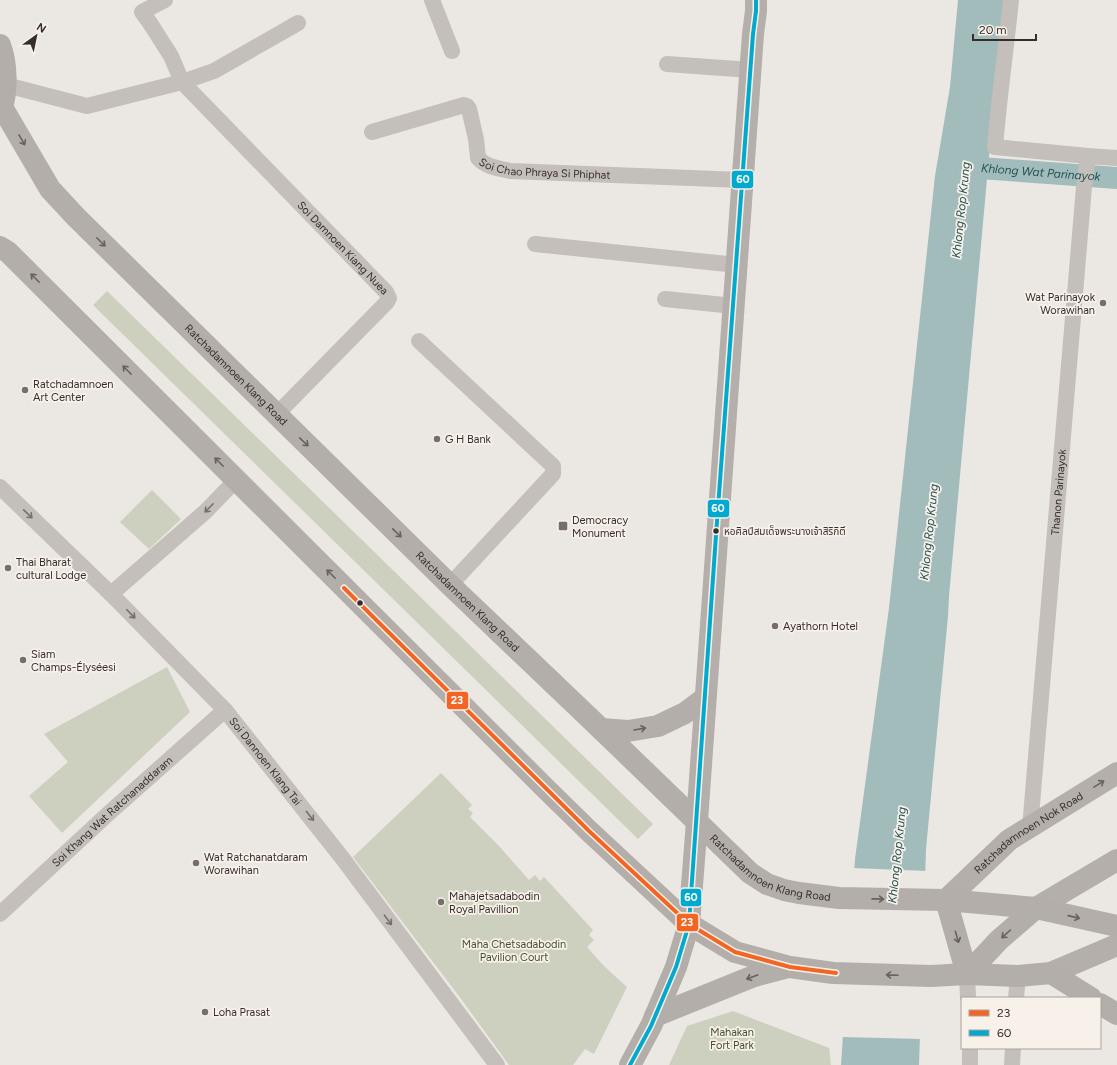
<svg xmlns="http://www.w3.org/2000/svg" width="1117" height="1065" font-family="Figtree,'Noto Sans Thai',sans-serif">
  <rect width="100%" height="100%" fill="#ebe7e2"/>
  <path fill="#cdd0be" d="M107,291L653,824L638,839L93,305Z
    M152,490L181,519L149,549L120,522Z
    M167,667L190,712L62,833L29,796L68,762L44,734Z
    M441,773L472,805L468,809L473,813L470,817L499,846L529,880L535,875L540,881L544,877L593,930L589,935L594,940L587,947L604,966L627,987L594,1054L585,1049L573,1065H509L462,1000L353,857Z
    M733,1011L829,1048L831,1065H669L687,1026Z"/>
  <path fill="#a1bcba" d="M958,0H1008L989,157L949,596L948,616L926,849L919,1065H841L855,859L889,608L935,176L950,87Z"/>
  <path fill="#ebe7e2" d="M853,868L927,871L922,1039L841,1037Z"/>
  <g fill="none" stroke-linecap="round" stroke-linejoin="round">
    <path stroke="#a1bcba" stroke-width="22" id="s1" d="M966,167L1117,178"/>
    <g stroke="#c5bfbb" stroke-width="16">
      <path id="s2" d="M165,0L142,12L150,23L171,56L182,82L386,292L389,298L387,302L276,415"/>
      <path d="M432,0L452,51"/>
      <path d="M1011,0C1006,49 999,98 995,147L1088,156L1117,158"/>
      <path d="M667,64L751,70"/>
      <path d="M6,85L87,106L182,82L214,71L298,23"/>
      <path id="s3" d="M372,132L464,105L467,106L469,109L476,139L478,158C486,167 498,168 510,171L742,180"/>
      <path d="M535,244L737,265"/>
      <path d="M665,299L734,306"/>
      <path d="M419,341L553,466V474L450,585"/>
      <path id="s4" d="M0,487L111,594L225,710L343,859L497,1065"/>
      <path d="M111,594L205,512L236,480"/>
      <path id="s5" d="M1030,828L1084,187L1088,156"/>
      <path id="s6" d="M0,914L109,813L225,710"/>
      <path d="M967,974L968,998"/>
      <path d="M1016,998L1018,976"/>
      <path d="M970,1048V1065"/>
      <path d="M1012,1065L1013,1048"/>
    </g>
    <g stroke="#b5afac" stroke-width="22">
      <path d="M697,821C715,559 736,297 753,34L756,11V0"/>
      <path id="s7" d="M946,900L1009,840L1117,773"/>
      <path d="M1036,908L1117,860"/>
      <path d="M1051,973L1117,945"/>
    </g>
    <g stroke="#b4aeaa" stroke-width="22">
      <path d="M0,45C7,64 8,93 0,113"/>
      <path id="s8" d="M2,107L50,189L76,217L450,585L601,729L750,873L767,884L784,890L799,893L839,898L946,900L1036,908L1117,926"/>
      <path d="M0,247L8,252L543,786L589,831L689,924L735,952L790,967L833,973L931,976L967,974L1018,976L1051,973L1091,998"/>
      <path d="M601,729L628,731L658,726L685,713L705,698"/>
      <path d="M946,900L967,974"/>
      <path d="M967,974L999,940L1036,908"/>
      <path d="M1100,1004L1117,1014"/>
      <path d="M655,1016L754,976L788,967"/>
      <path d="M630,1065L651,1026L676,967L689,924L697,821"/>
    </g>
    <defs>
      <path id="bus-1" d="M344,588L589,831L689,924L735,952L790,967L836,973"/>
      <path id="bus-2" d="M630,1065L651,1026L676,967L689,924C699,794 707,664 716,535C729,368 742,201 753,34L756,11V0"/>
    </defs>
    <use href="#bus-1" stroke="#f8f1ea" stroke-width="7"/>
    <use href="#bus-2" stroke="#f8f1ea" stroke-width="7"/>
    <use href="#bus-1" stroke="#f26522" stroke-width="4"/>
    <use href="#bus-2" stroke="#00a9ce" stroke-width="4"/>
  </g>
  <defs><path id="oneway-shaft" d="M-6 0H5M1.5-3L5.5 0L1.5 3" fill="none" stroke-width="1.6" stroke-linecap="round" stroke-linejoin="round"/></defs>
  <g stroke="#68615d">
    <use href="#oneway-shaft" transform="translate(22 140) rotate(60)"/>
    <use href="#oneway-shaft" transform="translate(101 242) rotate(45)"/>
    <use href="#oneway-shaft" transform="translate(35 278) rotate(-135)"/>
    <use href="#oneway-shaft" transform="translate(127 370) rotate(-135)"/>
    <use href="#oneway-shaft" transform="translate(304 442) rotate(44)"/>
    <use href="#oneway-shaft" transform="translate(219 462) rotate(-135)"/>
    <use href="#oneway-shaft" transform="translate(397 533) rotate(44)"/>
    <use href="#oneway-shaft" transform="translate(331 574) rotate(-135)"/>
    <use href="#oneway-shaft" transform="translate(640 729) rotate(-10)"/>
    <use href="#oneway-shaft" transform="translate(878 899) rotate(1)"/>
    <use href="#oneway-shaft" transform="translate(1074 917) rotate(13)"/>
    <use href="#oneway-shaft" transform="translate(1006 934) rotate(138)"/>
    <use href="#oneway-shaft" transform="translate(957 937) rotate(74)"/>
    <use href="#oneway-shaft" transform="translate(892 975) rotate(-178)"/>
    <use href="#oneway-shaft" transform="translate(752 977) rotate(160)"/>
  </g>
  <g stroke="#766f6b">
    <use href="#oneway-shaft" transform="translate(209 508) rotate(135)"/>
    <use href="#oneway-shaft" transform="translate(28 514) rotate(44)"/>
    <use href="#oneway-shaft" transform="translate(131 614) rotate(46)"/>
    <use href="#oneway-shaft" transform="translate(310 816) rotate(52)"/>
    <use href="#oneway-shaft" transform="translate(388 920) rotate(53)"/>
  </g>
  <use stroke="#68615e" href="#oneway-shaft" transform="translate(1099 784) rotate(-32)"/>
  <g fill="#756e6a" stroke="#f8f1ea" stroke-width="1.5">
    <circle cx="1103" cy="303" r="4"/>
    <circle cx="25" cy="390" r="4"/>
    <circle cx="437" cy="439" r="4"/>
    <rect x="558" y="521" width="10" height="10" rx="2"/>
    <circle cx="8" cy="568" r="4"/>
    <circle cx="775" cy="626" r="4"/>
    <circle cx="23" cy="660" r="4"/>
    <circle cx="196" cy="863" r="4"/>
    <circle cx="441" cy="902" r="4"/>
    <circle cx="205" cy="1012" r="4"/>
  </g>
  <g fill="#352d2a" stroke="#f8f1ea" stroke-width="1.5">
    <circle cx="716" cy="531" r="3.5"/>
    <circle cx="360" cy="603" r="3.5"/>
  </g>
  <g text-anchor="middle" stroke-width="3.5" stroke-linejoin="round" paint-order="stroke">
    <g font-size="10" fill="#352d2a" stroke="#f8f1ea" text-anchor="start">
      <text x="724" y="535">หอศิลป์สมเด็จพระนางเจ้าสิริกิติ์</text>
    </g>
    <g font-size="11" fill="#352d2a" stroke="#f8f1ea">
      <text dy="4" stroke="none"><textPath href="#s3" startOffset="222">Soi Chao Phraya Si Phiphat</textPath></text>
      <text dy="4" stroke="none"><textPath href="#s2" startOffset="338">Soi Damnoen Kiang Nuea</textPath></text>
      <text dy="4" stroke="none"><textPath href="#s8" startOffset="358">Ratchadamnoen Klang Road</textPath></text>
      <text dy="4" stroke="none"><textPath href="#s5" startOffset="337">Thanon Parinayok</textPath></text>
      <text dy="4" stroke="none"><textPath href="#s8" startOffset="682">Ratchadamnoen Klang Road</textPath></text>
      <text dy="4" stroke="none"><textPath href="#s4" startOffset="382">Soi Dannoen Klang Tai</textPath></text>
      <text dy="4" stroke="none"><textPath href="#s6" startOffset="152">Soi Khang Wat Ratchanaddaram</textPath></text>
      <text dy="4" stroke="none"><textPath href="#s7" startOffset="107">Ratchadamnoen Nok Road</textPath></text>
      <text dy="4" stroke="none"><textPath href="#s8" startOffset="1090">Ratchadamnoen Klang Road</textPath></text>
    </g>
    <g font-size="11" fill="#352d2a" stroke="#f8f1ea" text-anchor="start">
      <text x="1095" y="301" text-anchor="end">Wat Parinayok<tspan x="1095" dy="13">Worawihan</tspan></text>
      <text x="33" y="388">Ratchadamnoen<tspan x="33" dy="13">Art Center</tspan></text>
      <text x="445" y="443">G H Bank</text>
      <text x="572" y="524">Democracy<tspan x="572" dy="13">Monument</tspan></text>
      <text x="16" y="566">Thai Bharat<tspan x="16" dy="13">cultural Lodge</tspan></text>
      <text x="783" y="630">Ayathorn Hotel</text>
      <text x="31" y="658">Siam<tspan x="31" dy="13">Champs-Élyséesi</tspan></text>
      <text x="204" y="861">Wat Ratchanatdaram<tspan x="204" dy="13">Worawihan</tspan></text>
      <text x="449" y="900">Mahajetsadabodin<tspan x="449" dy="13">Royal Pavillion</tspan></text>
      <text x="213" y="1016">Loha Prasat</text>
    </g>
    <g font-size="11" fill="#465030" stroke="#f8f1ea">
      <text x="514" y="948">Maha Chetsadabodin<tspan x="514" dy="13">Pavilion Court</tspan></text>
      <text x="732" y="1036">Mahakan<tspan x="732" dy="13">Fort Park</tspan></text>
    </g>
    <g font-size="12" font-style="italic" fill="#245152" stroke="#f8f1ea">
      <text dy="4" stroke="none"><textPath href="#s1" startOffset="75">Khlong Wat Parinayok</textPath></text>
      <text transform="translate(961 210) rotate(-84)" y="4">Khlong Rop Krung</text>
      <text transform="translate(929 532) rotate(-84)" y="4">Khlong Rop Krung</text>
      <text transform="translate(897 855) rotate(-84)" y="4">Khlong Rop Krung</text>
    </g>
  </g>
  <g stroke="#f8f1ea" stroke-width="1.5">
    <rect x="731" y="170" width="23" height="19" rx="4" fill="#00a9ce"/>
    <rect x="707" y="499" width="23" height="19" rx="4" fill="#00a9ce"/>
    <rect x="446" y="691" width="23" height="19" rx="4" fill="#f26522"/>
    <rect x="680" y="888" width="22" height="19" rx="4" fill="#00a9ce"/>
    <rect x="676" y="913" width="23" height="19" rx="4" fill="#f26522"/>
  </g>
  <g font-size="11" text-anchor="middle" font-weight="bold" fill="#fff">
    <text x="743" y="183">60</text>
    <text x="718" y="512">60</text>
    <text x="457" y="704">23</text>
    <text x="691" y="901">60</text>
    <text x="687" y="926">23</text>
  </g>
  <rect x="961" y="997" width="140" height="52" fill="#f8f1ea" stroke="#aaa39d"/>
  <rect x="969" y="1010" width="20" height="6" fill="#f26522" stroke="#aaa39d"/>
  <text x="997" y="1017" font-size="12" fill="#352d2a">23</text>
  <rect x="969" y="1030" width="20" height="6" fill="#00a9ce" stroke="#aaa39d"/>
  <text x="997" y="1037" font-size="12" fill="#352d2a">60</text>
  <g transform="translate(36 36) rotate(33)" stroke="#f8f1ea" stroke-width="3" paint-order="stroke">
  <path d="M0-3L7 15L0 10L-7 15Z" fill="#352d2a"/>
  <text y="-6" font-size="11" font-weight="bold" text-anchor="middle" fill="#352d2a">N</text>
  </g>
  <path d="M973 34v6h63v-6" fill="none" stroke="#352d2a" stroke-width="2"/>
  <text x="979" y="34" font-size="12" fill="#352d2a" stroke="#f8f1ea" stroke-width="3" paint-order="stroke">20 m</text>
</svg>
